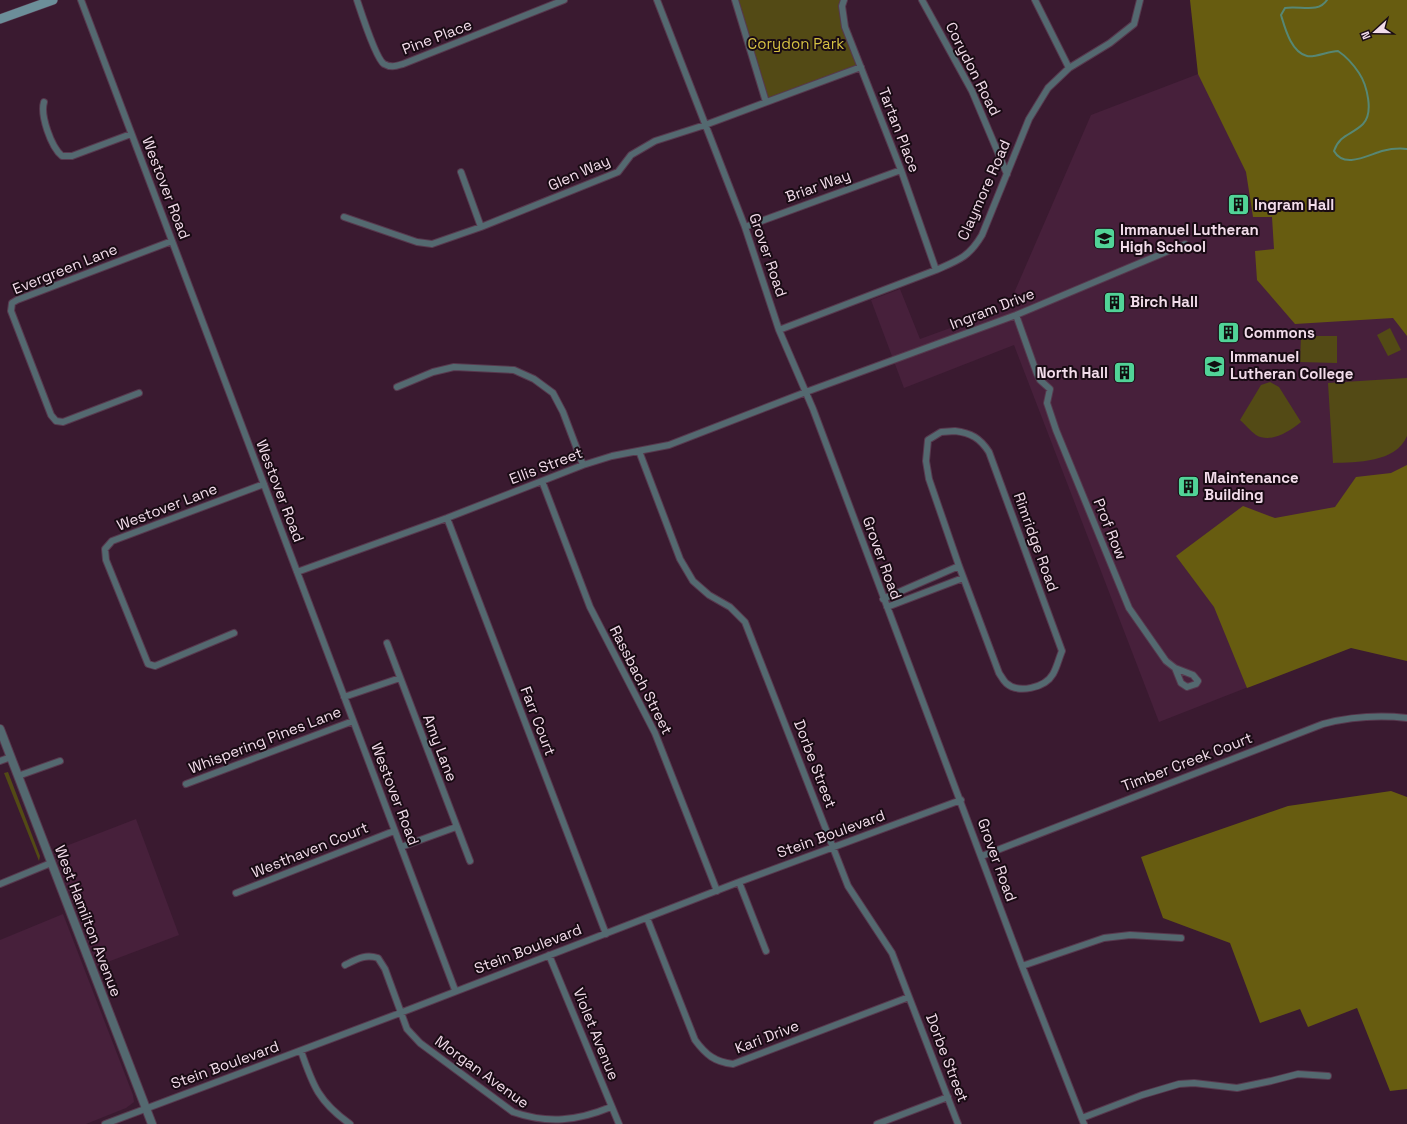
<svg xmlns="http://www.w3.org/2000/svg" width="1407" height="1124" font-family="'Space Grotesk',sans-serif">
  <rect width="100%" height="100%" fill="#3a1a30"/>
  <path fill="#47203b" d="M1392,0H1407V625L1159,722L1014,345L904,388L871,300L900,289L920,339L1008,307L1091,115Z
    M136,819L179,935L97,966L53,851Z
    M63,914L133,1095L134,1102L126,1108L86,1124H0V940Z"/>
  <path fill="#534a15" d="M735,0H844L845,27L861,67L766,102Z
    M1390,328L1401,350L1388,356L1377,335Z
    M1301,336H1337V363L1300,362Z
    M1407,378C1407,388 1407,429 1407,436C1396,463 1356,462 1333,463L1328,383Z
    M1270,382L1279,387L1301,422C1290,431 1271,444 1256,435C1250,431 1245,424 1240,420L1261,385Z
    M8,772L40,856L39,861L4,773Z"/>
  <path fill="#675c10" d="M1190,0H1407V336L1393,318L1295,324L1257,280L1255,251L1274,249L1272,217H1253L1246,172L1198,74Z
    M1407,465V661L1351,648L1247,688L1214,607L1176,556L1243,506L1275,518L1335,507L1356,477L1391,473Z
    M1391,791L1407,797V1089L1390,1091L1357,1008L1308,1027L1300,1009L1260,1023L1230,943L1163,918L1141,857L1288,806Z"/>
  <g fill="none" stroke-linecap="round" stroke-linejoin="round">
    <path stroke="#578774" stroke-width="2" d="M1327,0C1318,14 1299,5 1285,8L1281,15C1285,28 1291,52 1307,56C1314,58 1329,51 1338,51C1347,57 1353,64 1359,73C1367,85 1374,113 1363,124C1352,135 1340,134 1334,151C1344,169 1368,155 1382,151C1390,149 1399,148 1407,149"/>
    <defs>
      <path id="minor" d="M81,0L455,990
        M357,0C361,12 376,59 384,64C391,68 396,66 403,64L564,0
        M657,0L745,227L779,330L813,409L1022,966L1084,1124
        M735,0L766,102
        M844,0L842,6L845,27L901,170L936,270
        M922,0L972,91L1007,174
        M1035,0L1069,68
        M44,102C40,115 51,147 62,156H72L131,134
        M461,172L481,227
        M344,217L417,242L432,244L481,227L618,172L631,155L655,141L705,125L861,67
        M745,227L901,170
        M1016,315L1037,374L1040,380L1050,389L1047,403L1056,430L1129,608L1166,661L1175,668L1193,675L1198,681L1196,684L1187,687L1181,683L1175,668
        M779,330L936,270C959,260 969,257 982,235L1029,119L1048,88L1069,68L1110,43L1134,24L1140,0
        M397,387L433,372L454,367L514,370L534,379L553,393L563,412L583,465
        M139,393L63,422L56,421L51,415L11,311L12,303L17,300L172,241
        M955,431C971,433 980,438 989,452L1062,651C1059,658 1057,667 1053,674C1045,688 1018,694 1006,683C1003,680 1001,676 999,673L959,566L929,479L926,461L928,440L941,432Z
        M639,451L680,559L693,581L709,595L730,607L745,622L848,886L892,953L958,1124
        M542,481L590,607L655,733L717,891
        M447,518L606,934
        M297,572L447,518L583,465L612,456L669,445L806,392L1016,315L1185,244
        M883,599L959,566
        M887,607L963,578
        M234,633L155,666L148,664L106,560L105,549L112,541L264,484
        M387,643L470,861
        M344,697L400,678
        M0,761L11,757
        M18,776L60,761
        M186,784L353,721
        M401,847L456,827
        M982,856L1323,724C1350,717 1379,715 1407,718
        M739,882L766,951
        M0,884L51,863
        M236,893L394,831
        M647,918L695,1040C706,1055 715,1062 733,1064L909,997
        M549,955L619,1124
        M345,965C357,959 365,954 378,958L385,969L407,1029L420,1043L513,1112C548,1124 577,1121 611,1107
        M1022,966L1104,938L1130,935L1181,938
        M301,1051C313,1086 319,1102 350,1124
        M1082,1118L1142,1095L1179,1084L1194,1083L1237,1088L1271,1081L1298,1074L1328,1076
        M105,1124L400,1013L739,882L961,800
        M877,1124L948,1097"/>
      <path id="tertiary" d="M0,729L152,1124"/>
      <path id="secondary" d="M0,19L53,0"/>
    </defs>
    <use href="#minor" stroke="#57394e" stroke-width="8"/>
    <use href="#tertiary" stroke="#57394e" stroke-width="10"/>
    <use href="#secondary" stroke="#57394e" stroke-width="10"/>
    <use href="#minor" stroke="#546970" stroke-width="6"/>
    <use href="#tertiary" stroke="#546970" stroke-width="8"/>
    <use href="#secondary" stroke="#6c8e99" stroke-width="9"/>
  </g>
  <defs>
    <symbol id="building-square" viewBox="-11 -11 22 22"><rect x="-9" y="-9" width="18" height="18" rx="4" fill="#51d397" stroke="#190b14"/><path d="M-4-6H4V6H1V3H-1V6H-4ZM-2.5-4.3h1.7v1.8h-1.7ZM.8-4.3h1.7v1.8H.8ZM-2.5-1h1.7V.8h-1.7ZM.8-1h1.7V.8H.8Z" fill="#111"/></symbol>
    <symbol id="school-square" viewBox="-11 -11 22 22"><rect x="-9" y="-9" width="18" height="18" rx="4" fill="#51d397" stroke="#190b14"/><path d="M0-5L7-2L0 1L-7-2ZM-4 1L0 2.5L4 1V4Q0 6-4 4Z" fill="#111"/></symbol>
    <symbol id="university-square" viewBox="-11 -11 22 22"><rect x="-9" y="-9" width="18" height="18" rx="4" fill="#51d397" stroke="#190b14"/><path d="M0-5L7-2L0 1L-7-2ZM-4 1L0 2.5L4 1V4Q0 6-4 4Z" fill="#111"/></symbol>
  </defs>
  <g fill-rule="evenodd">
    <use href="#building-square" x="1226" y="192" width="25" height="25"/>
    <use href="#school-square" x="1092" y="226" width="25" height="25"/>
    <use href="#building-square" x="1102" y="290" width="25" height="25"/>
    <use href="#building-square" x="1216" y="320" width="25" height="25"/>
    <use href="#university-square" x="1202" y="354" width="25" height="25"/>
    <use href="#building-square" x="1112" y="360" width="25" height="25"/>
    <use href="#building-square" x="1176" y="474" width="25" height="25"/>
  </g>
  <g text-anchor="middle" stroke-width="4" stroke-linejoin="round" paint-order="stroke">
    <g font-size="15" fill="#f2dcea" stroke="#190b14">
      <text transform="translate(437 37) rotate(-21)" y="5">Pine Place</text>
      <text transform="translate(973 69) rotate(63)" y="5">Corydon Road</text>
      <text transform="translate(899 130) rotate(69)" y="5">Tartan Place</text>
      <text transform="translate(579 173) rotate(-24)" y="5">Glen Way</text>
      <text transform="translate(818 186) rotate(-20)" y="5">Briar Way</text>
      <text transform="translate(166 188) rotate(69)" y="5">Westover Road</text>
      <text transform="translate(984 190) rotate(-66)" y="5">Claymore Road</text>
      <text transform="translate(768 255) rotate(71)" y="5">Grover Road</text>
      <text transform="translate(65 269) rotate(-22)" y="5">Evergreen Lane</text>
      <text transform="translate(992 309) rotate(-21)" y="5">Ingram Drive</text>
      <text transform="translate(546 466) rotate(-21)" y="5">Ellis Street</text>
      <text transform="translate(280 491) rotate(69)" y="5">Westover Road</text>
      <text transform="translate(167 507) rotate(-21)" y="5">Westover Lane</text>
      <text transform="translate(1110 529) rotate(68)" y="5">Prof Row</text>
      <text transform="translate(1036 542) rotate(70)" y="5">Rimridge Road</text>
      <text transform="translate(882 558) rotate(70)" y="5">Grover Road</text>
      <text transform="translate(641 680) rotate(63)" y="5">Rassbach Street</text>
      <text transform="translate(538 721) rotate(69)" y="5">Farr Court</text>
      <text transform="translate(265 740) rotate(-21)" y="5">Whispering Pines Lane</text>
      <text transform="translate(440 748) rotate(69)" y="5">Amy Lane</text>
      <text transform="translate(1187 762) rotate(-21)" y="5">Timber Creek Court</text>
      <text transform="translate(815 764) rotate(69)" y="5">Dorbe Street</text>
      <text transform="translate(395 794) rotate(69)" y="5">Westover Road</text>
      <text transform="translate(831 834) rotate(-20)" y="5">Stein Boulevard</text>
      <text transform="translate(310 850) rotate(-22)" y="5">Westhaven Court</text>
      <text transform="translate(997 860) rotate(70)" y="5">Grover Road</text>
      <text transform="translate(88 921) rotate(69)" y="5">West Hamilton Avenue</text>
      <text transform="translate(528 949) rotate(-21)" y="5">Stein Boulevard</text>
      <text transform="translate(596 1034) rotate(68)" y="5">Violet Avenue</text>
      <text transform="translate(767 1037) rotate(-21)" y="5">Kari Drive</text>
      <text transform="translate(947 1058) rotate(69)" y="5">Dorbe Street</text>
      <text transform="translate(225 1065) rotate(-20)" y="5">Stein Boulevard</text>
      <text transform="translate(482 1072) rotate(36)" y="5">Morgan Avenue</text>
    </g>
    <g font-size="15" fill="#d5c143" stroke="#190b14">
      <text x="796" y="49">Corydon Park</text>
    </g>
    <g font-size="15" font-weight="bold" fill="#f2dcea" stroke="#190b14" text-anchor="start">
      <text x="1254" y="210">Ingram Hall</text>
      <text x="1120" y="235">Immanuel Lutheran<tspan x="1120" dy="17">High School</tspan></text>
      <text x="1130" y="307">Birch Hall</text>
      <text x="1244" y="338">Commons</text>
      <text x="1230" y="362">Immanuel<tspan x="1230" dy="17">Lutheran College</tspan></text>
      <text x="1108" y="378" text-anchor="end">North Hall</text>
      <text x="1204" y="483">Maintenance<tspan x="1204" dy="17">Building</tspan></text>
    </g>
  </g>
  <g transform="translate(1375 32) rotate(249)" stroke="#190b14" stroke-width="3" paint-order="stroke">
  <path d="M0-3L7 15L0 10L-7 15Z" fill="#f2dcea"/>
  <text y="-6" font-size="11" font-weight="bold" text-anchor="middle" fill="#f2dcea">N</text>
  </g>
</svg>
